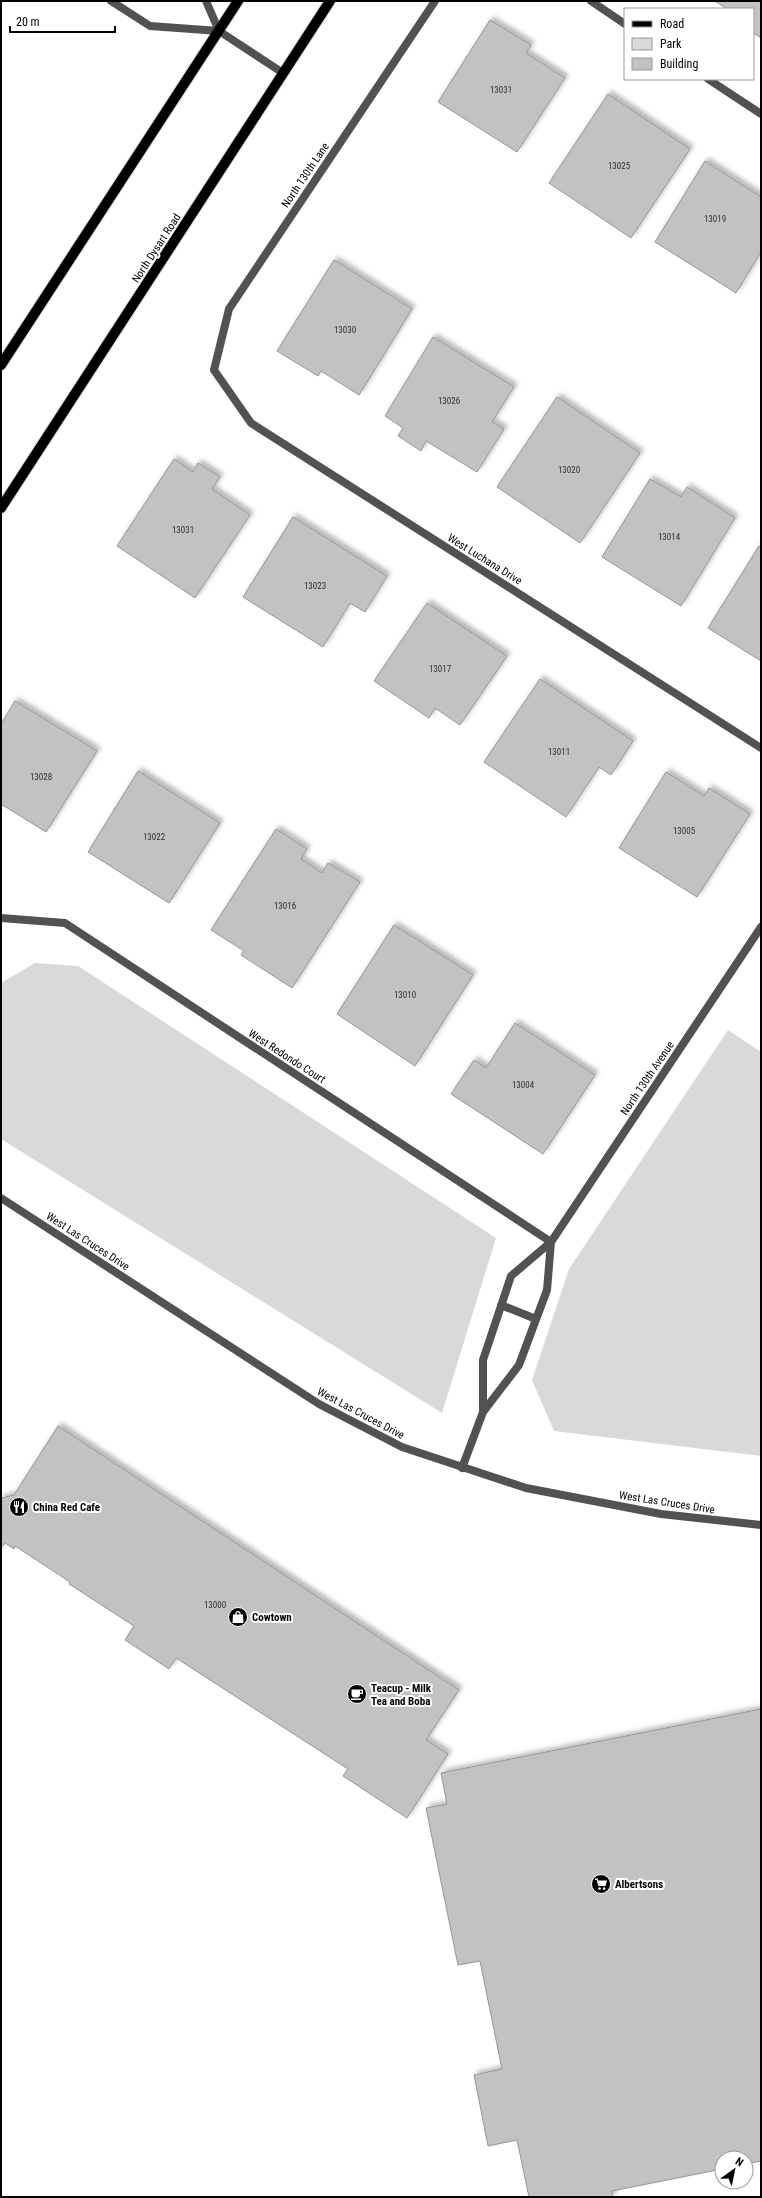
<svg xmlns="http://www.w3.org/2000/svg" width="762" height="2198" font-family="'Roboto Condensed',sans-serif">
  <defs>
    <filter id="shadow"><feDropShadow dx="3.5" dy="-3.5" stdDeviation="2" flood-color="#0004"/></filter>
  </defs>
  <rect width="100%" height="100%" fill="#fff"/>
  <path fill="#d9d9d9" d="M35,963L78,966L496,1238L442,1413L1,1139V983Z
    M728,1030L761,1052V1456L554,1431L532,1380L569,1269Z"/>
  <path fill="#c2c2c2" stroke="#969696" filter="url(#shadow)" d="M715,1H761V38L753,33V9H727Z
    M490,20L531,45L526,53L565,78L517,152L438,102Z
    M608,94L690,149L631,238L549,183Z
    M705,161L761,197V252L736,293L655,242Z
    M334,260L412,309L359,395L321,371L318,376L277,351Z
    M433,337L514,387L492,422L504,429L477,472L426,441L421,451L398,436L403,428L385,416Z
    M557,397L640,453L580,543L497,487Z
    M174,459L193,472L198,463L220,477L212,489L250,515L195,598L117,546Z
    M650,479L681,497L687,487L735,518L681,606L602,557Z
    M293,517L387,576L365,612L350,603L323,647L243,597Z
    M759,546L761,548V661L708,628Z
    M427,603L507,656L460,725L435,708L429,718L374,681Z
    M540,679L633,741L611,775L599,767L566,817L484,762Z
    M15,701L97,751L46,832L1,804V724Z
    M138,771L220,823L169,903L88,852Z
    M666,772L704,796L709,788L750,814L697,897L619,848Z
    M276,829L307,849L301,859L322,873L328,863L360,882L292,988L241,955L244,951L211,930Z
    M394,925L473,975L415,1066L337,1014Z
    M515,1023L595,1075L543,1154L451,1094L474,1060L486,1068Z
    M58,1426L459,1690L426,1740L448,1754L407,1818L343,1776L348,1769L176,1658L169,1669L125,1640L134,1626L69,1584L70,1582L15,1546L14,1549L5,1543L1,1549V1498L14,1495Z
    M761,1709V2161L746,2164V2158H722V2169L612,2191L613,2197H529L517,2140L488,2146L474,2075L502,2069L480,1961L458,1965L426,1808L447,1804L441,1773Z"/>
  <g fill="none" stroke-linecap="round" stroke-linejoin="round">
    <defs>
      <path id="primary" d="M1,365L238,1
        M1,508L330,1"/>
    </defs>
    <use href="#primary" stroke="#dbdbdb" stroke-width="12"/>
    <path stroke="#525252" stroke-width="8" d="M111,1L150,26L219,31L283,73
      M206,1L219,31
      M435,1L229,309L214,370L251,423L761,748
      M591,1L625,24
      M708,79L761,114
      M1,918L65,923L551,1242
      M1,1198L319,1404L402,1447L526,1488L661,1514L761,1525
      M501,1305L536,1319
      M483,1412V1360L511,1276L551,1242L761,927
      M462,1468L483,1412L519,1365L547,1290L551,1242"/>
    <use href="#primary" stroke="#000" stroke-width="10"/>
  </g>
  <defs>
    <symbol id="restaurant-disc" viewBox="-11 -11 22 22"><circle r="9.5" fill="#000" stroke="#fff"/><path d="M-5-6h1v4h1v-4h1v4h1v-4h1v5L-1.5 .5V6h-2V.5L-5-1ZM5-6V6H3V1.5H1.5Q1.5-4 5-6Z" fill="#fff"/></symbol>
    <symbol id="shop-disc" viewBox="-11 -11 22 22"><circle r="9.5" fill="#000" stroke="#fff"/><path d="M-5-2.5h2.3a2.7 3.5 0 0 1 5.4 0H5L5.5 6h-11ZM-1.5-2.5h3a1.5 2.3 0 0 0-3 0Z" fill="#fff"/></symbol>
    <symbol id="cafe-disc" viewBox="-11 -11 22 22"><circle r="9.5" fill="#000" stroke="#fff"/><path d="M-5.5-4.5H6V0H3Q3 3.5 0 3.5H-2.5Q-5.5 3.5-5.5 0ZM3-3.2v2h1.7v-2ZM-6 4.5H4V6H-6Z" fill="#fff"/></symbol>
    <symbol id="supermarket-disc" viewBox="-11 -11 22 22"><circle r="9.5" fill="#000" stroke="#fff"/><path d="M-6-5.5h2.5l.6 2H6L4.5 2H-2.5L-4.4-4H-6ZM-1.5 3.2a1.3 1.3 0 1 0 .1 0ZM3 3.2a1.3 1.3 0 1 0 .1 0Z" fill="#fff"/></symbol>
  </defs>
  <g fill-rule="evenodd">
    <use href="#restaurant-disc" x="8" y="1496" width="22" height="22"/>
    <use href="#shop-disc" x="227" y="1606" width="22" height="22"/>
    <use href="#cafe-disc" x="346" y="1683" width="22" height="22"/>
    <use href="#supermarket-disc" x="590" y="1873" width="22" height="22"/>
  </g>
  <g text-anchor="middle" stroke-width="4" stroke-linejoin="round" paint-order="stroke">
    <g font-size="9" fill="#303030">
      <text x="501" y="93">13031</text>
      <text x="619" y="169">13025</text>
      <text x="715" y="222">13019</text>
      <text x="345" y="333">13030</text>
      <text x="449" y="404">13026</text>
      <text x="569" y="473">13020</text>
      <text x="183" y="533">13031</text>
      <text x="669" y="540">13014</text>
      <text x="315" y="589">13023</text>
      <text x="440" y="672">13017</text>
      <text x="559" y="755">13011</text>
      <text x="41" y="780">13028</text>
      <text x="684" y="834">13005</text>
      <text x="154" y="840">13022</text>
      <text x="285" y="909">13016</text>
      <text x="405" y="998">13010</text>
      <text x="523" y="1088">13004</text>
      <text x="215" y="1608">13000</text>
    </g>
    <g font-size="11" fill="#000" stroke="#fff">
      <text transform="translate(305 175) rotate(-56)" y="4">North 130th Lane</text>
      <text transform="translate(156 248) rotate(-57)" y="4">North Dysart Road</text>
      <text transform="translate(485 559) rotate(32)" y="4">West Luchana Drive</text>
      <text transform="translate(287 1056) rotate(33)" y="4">West Redondo Court</text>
      <text transform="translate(647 1078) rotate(-56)" y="4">North 130th Avenue</text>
      <text transform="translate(88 1241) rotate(33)" y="4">West Las Cruces Drive</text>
      <text transform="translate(361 1413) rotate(28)" y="4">West Las Cruces Drive</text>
      <text transform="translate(667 1502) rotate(9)" y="4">West Las Cruces Drive</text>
    </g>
    <g font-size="11" font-weight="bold" fill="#000" stroke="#fff" text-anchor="start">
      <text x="33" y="1511">China Red Cafe</text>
      <text x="252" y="1621">Cowtown</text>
      <text x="371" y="1692">Teacup - Milk<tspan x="371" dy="13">Tea and Boba</tspan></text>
      <text x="615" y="1888">Albertsons</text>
    </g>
  </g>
  <rect width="762" height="2198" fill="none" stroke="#000000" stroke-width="4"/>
  <rect x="624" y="8" width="130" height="72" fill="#ffffff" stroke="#999999"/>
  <rect x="632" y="21" width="20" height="6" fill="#000000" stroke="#999999"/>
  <text x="660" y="28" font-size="12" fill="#000000">Road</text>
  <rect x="632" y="38" width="20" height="12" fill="#d9d9d9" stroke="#999999"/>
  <text x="660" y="48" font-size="12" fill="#000000">Park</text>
  <rect x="632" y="58" width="20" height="12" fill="#c2c2c2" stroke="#999999"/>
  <text x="660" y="68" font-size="12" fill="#000000">Building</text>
  <g transform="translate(734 2170) rotate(33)"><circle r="19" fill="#ffffff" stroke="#999999"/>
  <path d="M0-3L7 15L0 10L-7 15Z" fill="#000000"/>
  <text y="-6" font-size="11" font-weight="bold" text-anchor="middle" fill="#000000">N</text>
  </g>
  <path d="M10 26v6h105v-6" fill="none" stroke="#000000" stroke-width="2"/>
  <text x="16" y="26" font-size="12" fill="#000000" stroke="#ffffff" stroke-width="3" paint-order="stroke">20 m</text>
</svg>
